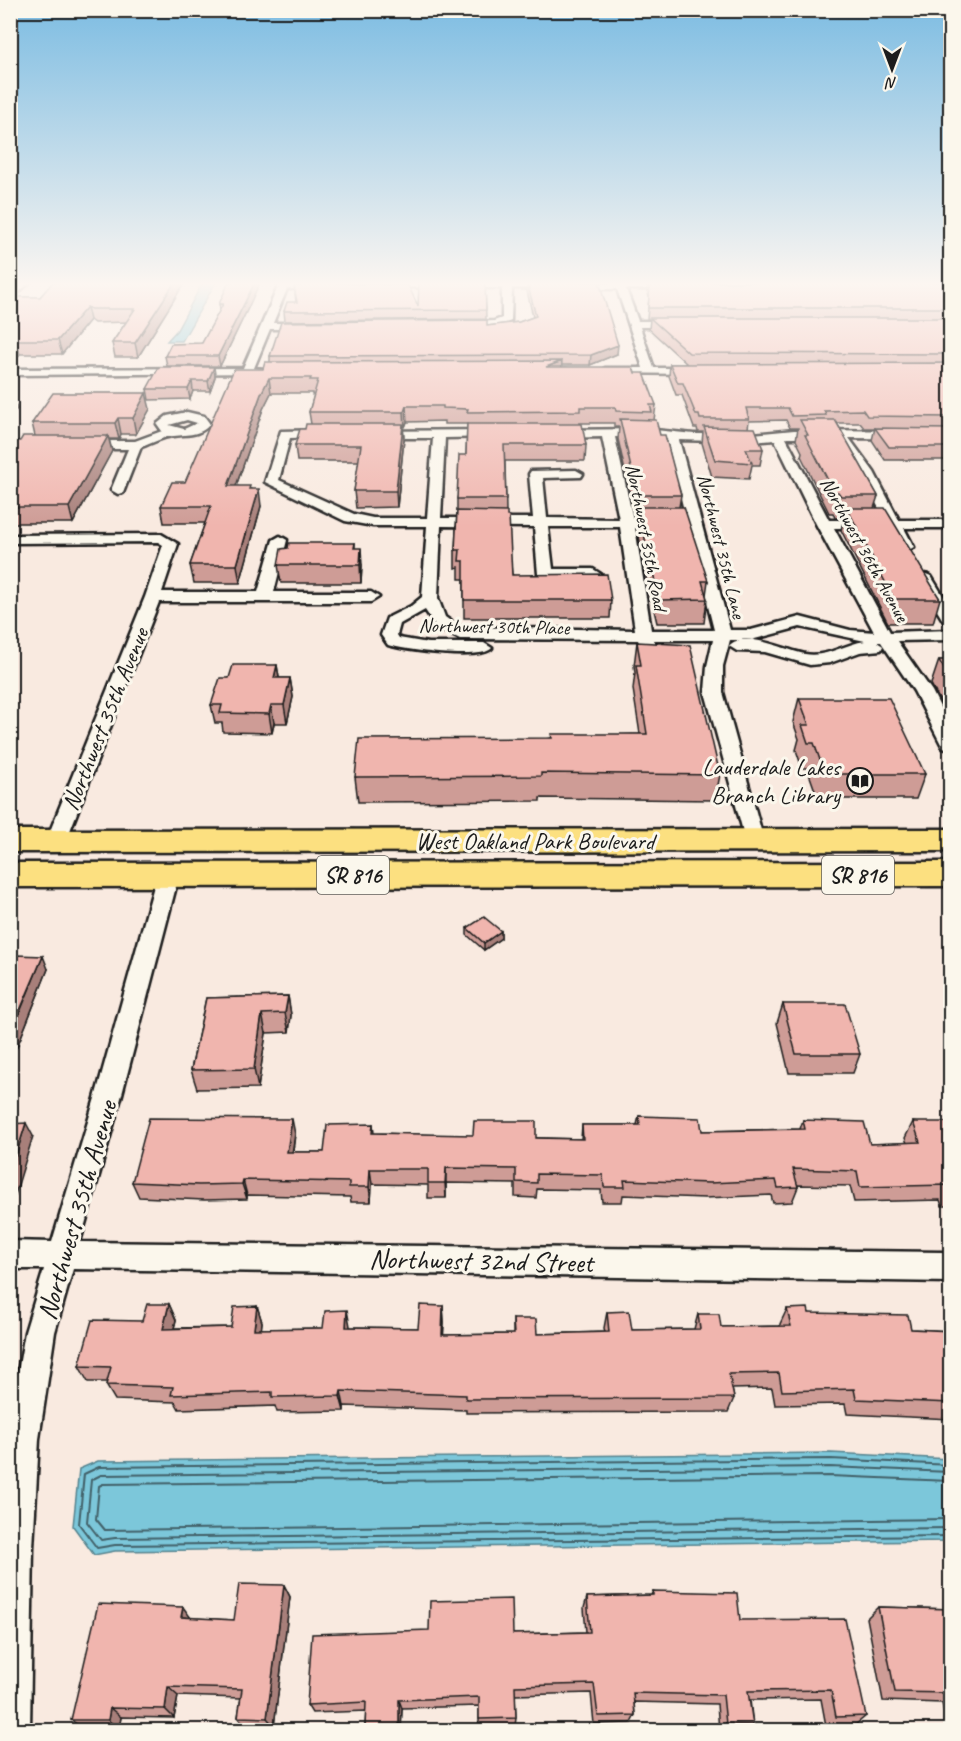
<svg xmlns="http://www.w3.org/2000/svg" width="961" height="1741" font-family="Caveat,sans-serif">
  <rect width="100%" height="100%" fill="#f9eae0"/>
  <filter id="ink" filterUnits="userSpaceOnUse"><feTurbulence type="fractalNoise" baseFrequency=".0167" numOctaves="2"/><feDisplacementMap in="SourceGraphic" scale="12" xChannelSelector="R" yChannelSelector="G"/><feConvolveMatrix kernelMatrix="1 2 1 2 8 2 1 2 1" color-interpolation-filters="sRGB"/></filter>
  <g filter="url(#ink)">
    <path fill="#7bc7da" stroke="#55838e" stroke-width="1.5" d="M203,282H216L182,341H167L177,330Z
      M831,1453L950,1459V1541L115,1551L94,1555L73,1526L79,1469L98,1461Z"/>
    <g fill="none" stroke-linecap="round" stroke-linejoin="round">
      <path stroke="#426068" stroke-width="2" d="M950,1465L831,1459L99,1467L84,1474L79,1524L97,1548L115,1545L950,1536
        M950,1472L830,1467L101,1475L91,1480L87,1522L101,1540L115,1538L950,1528
        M950,1481L830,1476L103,1484L99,1486L96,1519L105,1530L950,1519"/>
      <defs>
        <path id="minor" d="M20,282H30L10,300V291Z
          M280,282L328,283L333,286L328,289H287L273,323H308L313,326L308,329H270L254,368L266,369V373L10,375V369L243,368Z
          M380,282L679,284V288L676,289H626L638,321H677L682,324L677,327H640L654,368H697L703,371L697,374L601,373L599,371L605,368H643L617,289L512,288L511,321L496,327L459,328L455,327V323L494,321L502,318V288L377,287V283Z
          M187,412L204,416L210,424C200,436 188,434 174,436C164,436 151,444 141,447L123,493L118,494L111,490L128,449H83L77,445L83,441H135L162,431L157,424L167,416ZM187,420L197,423L184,429L169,425Z
          M645,429L694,434H753L794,430L950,431V439L849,438L874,472L899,520H950V528H904L914,547L907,551L902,550L890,528H834L890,632L950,630V640L897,641L932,691L950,727V750L943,748L941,744L914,691L881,642H877L883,646L881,650L860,652L830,663L810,665L765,652L737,651L729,646C743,629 788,651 805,654C826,658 845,644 865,641L800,627L751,640H730L723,666V692L764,841L761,846L754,848L747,846L705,692L707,666L713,640H654L657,647L649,652L643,651L638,640L460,639L437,628L425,610L400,624L397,635L399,638L428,643H484L492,648C482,661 405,650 388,645L381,635L387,618L411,606L422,597L427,526H373L345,521L265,482L281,431L326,430L332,434L330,437L290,438L279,480L354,514L373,518H427L433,438H375L369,434L371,431L494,430L498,431L500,434L498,437L445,438L441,518H533L529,474L531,471L576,470L583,474L581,477L543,478L547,518L619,519L602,437L555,438L549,434L555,430ZM615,437L667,439L686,519H633ZM786,438H837L860,472L885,520H829ZM679,440L753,442L775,440L816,524L874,632L850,630L800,617L751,630H730ZM441,526L534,527L538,574C545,581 594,581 601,574L593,569H553L548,527H620L635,630L459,627L445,617L438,598ZM635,527H688L714,630H651Z
          M161,534L178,544L162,592H258L273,540L280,536L287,540L274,592H371L379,597L371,602H159L66,841L63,846L56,848L49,846L46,841L145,597L163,545L158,542L10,543V535Z
          M926,574L931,576L950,607V624L944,622L918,579Z
          M168,868L175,870L179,875L121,1098L80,1242L942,1252L950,1254V1282L73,1269L55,1332L39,1439L33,1548L30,1730H10V1417L25,1332L44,1269H10V1241L52,1242L95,1098L157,875L161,870Z"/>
        <path id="primary" d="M950,829V851L10,852V830Z
          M950,862V886L10,887V863Z"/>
      </defs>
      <use href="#minor" stroke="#1c1c1c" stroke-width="5"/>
      <use href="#primary" stroke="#1c1c1c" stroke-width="5"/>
      <use href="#minor" fill="#fbf7ec" fill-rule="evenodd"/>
      <use href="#primary" fill="#fce080" fill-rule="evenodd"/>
    </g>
    <path fill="#ce9c96" stroke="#1c1c1c" stroke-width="1.5" d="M53,282H185L138,357H115L112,343L126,322L94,323L90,320L62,354H20L10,366V297H40Z
      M485,282L486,319L285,321L284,311L296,302L294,286L418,306Z
      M527,282L617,354L590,365H561V367L635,373L656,405L654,420L681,495L679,507L708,581L706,595L707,599L704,623H657L644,568L638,529L639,517H635L618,439L619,427H614V423H580L586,445L585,461H505L506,512L512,575L611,600L610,618H464V579H459V567L455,568V550L457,511V499L466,455L467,424H444V421L407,422L405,427H403L404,439L397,507L356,508L354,491L359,461H297L295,445L305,429L311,424L309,412L314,395H312V393H271L263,409L236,486L251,489L261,506L240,583H194L190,565L205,523H164L161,506L185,482L263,369L270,362V356L487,326L519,322L533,317L527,291Z
      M648,282H951V460H885L872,440L875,428H864L860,423H837L878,496L874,508L940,599L933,623H888L841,530L844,518H835L833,513H829L801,456L802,452L796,440L798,428H790L786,420L749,421L748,428L763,449L760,465H752L749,479L712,477L702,443L703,432H698L697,428H694L682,395H676L669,376L670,364H687L649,329L650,319H647L649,297L647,291Z
      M219,304L249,306L220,366H167L165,356L202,343L220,310Z
      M214,367L215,377L210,391H193L190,399L149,400L147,389Z
      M150,409L136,434H121L119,439H109L112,451L73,523H10V441H20L35,436L32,423Z
      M355,543V548L362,565L361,583H281L278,565Z
      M637,642L720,775L715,800L540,798V801L358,802L355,777L551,738L640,734L633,689L635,673L634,666Z
      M939,660H951V721L931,684Z
      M277,665L279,678H290L293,697L287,723H274L272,733L223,732L222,723H215L211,705L229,678Z
      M799,698L925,774L916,799H818L807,768H802L796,750L799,739L793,722Z
      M467,928L501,931V938L484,950L467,935Z
      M10,966L48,969L17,1047H10Z
      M288,996L291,1015L289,1032L266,1033L258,1088L197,1089L191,1070L206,998Z
      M783,1004L860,1054L853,1073H789L777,1023Z
      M639,1116L702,1131L800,1129L803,1120L870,1144L907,1143L905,1138L913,1122L951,1132V1206H942L940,1200L854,1202L850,1186L797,1185L798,1187L792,1202L773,1203L771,1195L705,1198L623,1195L622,1202H602L601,1190L537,1189L536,1198L515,1197V1184L446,1183V1198H428V1185L372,1184L371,1202H351L350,1197L247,1195V1199L204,1200L139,1197L132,1182L295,1134L293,1152H324L373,1124L374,1133L581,1139L582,1125H637Z
      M169,1304L176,1320L174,1328L231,1327L257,1306L262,1322L261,1329L323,1328L350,1327L418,1328L443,1306L444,1322L443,1335L513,1334V1319L537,1334L605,1332L604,1328L607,1312L632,1330L694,1329L698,1314L721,1327L780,1326V1324L787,1309L809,1313L911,1329L951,1331V1419L847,1414L845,1404L775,1405L772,1388L732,1389L734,1398L728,1412L466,1413V1410L344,1406V1411L277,1412L275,1406L179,1409L175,1402L115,1400L106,1385L107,1382H88L79,1366L142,1321Z
      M284,1585L290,1597L274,1726H246L238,1717L241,1698L178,1696L174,1718L121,1717L119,1729H84L71,1720L191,1618L234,1620Z
      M653,1591L740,1620L866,1716L855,1725L826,1726L821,1699L750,1700L753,1725L747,1731H719L717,1704L634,1702L635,1715L631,1723L594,1724L591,1693L515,1695L516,1718L515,1726L479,1727V1706L402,1708L401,1731H366L365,1727L366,1711L312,1713L307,1705L513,1634L586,1632L584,1608L587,1597L651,1595Z
      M878,1607L951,1609V1731H948L942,1703L883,1701L867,1618Z"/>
    <path fill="#a87f7a" stroke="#1c1c1c" stroke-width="1.5" d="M175,282H185L138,357L135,343Z
      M255,282H260L249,306L220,366L218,356Z
      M87,307L90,320L62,354L58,340Z
      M16,340L20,354L10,366V347Z
      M618,345L617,354L590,365L591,355Z
      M562,361L561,376L546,367Z
      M214,367L215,377L210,391L208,381Z
      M269,378L271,393L263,409L230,503L228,486L261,394Z
      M192,381L193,391L190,399L188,389Z
      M146,393L150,409L136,434L133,418Z
      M12,394L17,409L10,416V396Z
      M406,406L407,422L405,427L404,412Z
      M118,418L121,434L119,439L115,423Z
      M403,424L404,439L397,507L396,491Z
      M108,436L112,451L73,523L69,507Z
      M259,489L261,506L240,583L237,565Z
      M361,548L362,565L361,583L360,565Z
      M277,665L280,684L274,678Z
      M290,678L293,697L287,723L284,705Z
      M271,705L274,723L272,733L269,714Z
      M501,931V938L484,950V943Z
      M43,956L48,969L17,1047L11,1034Z
      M288,996L291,1015L289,1032L285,1013Z
      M262,1014L266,1033L258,1088L254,1069Z
      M292,1119L295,1134L290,1167L287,1152Z
      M26,1123L33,1136L14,1198L10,1193V1174Z
      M446,1168V1198L445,1183Z
      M370,1169L372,1184L371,1202L369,1187Z
      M243,1180L247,1195V1199L242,1184Z
      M169,1304L176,1320L170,1344L163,1329Z
      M257,1306L262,1322L260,1345L254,1329Z
      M443,1306L444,1322L443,1351L442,1335Z
      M347,1310L350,1326L349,1342L346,1327Z
      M341,1391L344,1406V1411L340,1396Z
      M284,1585L290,1597L274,1726L267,1718Z
      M183,1607L191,1618L181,1617Z
      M168,1687L178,1696L174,1718L165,1709Z
      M399,1700L402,1708L401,1731H400L399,1727Z
      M110,1708L121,1717L119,1729L108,1720Z"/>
    <path fill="#f0b5ae" stroke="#1c1c1c" stroke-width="1.5" d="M53,282H175L135,343H112L135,309H91L87,307L58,340H16L10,347V297H40Z
      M229,282H255L218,356H165L171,344L202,343L223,304H219Z
      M301,282L408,285L418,306L419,282H485L486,310L284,311L287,302H297L294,286H300Z
      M527,282H599L618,345L591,355L270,356L281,322L487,320V326L519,322L536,316Z
      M648,282H951V308H648L650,287Z
      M650,318H951V354L689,353Z
      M562,361L546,367H633L635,373H644L656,405H650L652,412L616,411L615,407H580V411L467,412L468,409L443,408V406H406L404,412H309L318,380H310L311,378H269L261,394L228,486H250L249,489H259L237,565H190L211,506H161L172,482H185L234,369H263L265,362Z
      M951,363V417L867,416L863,410L824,411L826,415L792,416L788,408H746L749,419H700L699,415H696L683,383H678L670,364Z
      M159,367H214L208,381H192L188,389H147Z
      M53,393H146L133,418H118L115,423H32Z
      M620,419L656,420L660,435H665L681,495H637Z
      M800,420H835L878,496H841L838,492H834L805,435H808Z
      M306,424H403L396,491H354L361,445H295L300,429H305Z
      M467,424H582L586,445H504L506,499H457L459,455H466Z
      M704,427L755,428L763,449H746L752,463L715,460Z
      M875,428L951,429V447H889Z
      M23,436H108L69,507H10V441H20Z
      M640,507H684L708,581H702L707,599L660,600L646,545Z
      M847,508H885L940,599H894Z
      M457,511L507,512V516H509L512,575L607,574L611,600H464V561H459L460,550H455Z
      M289,543H355L354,548H361L360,565H278L281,549L288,548Z
      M637,642L690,645L720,775L541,773V776L355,777L359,739L552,738L551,734H647L636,665H641Z
      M939,660H951V681Z
      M233,665H277L274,678H290L284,705H271L269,714L220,713L222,705H211L220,678H229Z
      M799,698H889L925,774H825L814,743H808L802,725H809Z
      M484,917L501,931L484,943L467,928Z
      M15,955L43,956L10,1034V966Z
      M288,996L285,1013L262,1014L254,1069L191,1070L206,998Z
      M783,1004H845L860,1054H796Z
      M639,1116L700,1118L702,1131L805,1129L803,1120L864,1122L870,1144L920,1142L913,1122H946L950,1132H951V1191L948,1185L860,1187L857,1171L793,1169L798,1187L778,1188L776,1180L710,1183L624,1180L625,1187H604L603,1175L537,1174V1183L516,1182V1169L446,1168L445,1183H428V1169H370L369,1187H349V1182L243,1180L242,1184L199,1185L132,1182L149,1118L292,1119L287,1152H324L327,1125L373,1124L372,1133L473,1135L474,1121H536V1138L583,1139L582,1125H640Z
      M26,1123L10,1174V1124Z
      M147,1304H169L163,1329L231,1327L234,1307L257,1306L254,1329L323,1328L325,1311L347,1310L346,1327L418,1328L420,1305L443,1306L442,1335L514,1334L513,1319H536L537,1334L609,1332L607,1312L629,1311L632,1330L700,1329L698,1314H719L721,1327L791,1326L787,1309L808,1308L809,1313L908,1315L911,1329L951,1331V1403L856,1399L854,1389L782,1391L779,1373L729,1374L734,1398L466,1399V1395L341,1391L340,1396L272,1397V1392L171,1395L173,1387L106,1385L111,1367L79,1366L92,1320L142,1321Z
      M239,1584L284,1585L267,1718L238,1717L242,1689L168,1687L165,1709L110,1708L108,1720H71L98,1604L183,1607L181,1617L234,1620Z
      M653,1591L737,1593L740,1620L845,1619L866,1716L836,1717L831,1690L748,1691L753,1725L726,1724L723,1695L633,1693L635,1715L598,1716L594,1684L515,1686L516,1718L479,1719V1697L399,1700V1727H365L366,1702L307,1705L312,1634L429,1630L430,1601L512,1599L513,1634L590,1632L587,1597L653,1595Z
      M878,1607L951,1609V1693L895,1692Z"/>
  </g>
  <linearGradient id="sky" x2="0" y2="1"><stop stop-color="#7cbce2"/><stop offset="0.54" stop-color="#fcf6f1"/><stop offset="1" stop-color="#fcf6f1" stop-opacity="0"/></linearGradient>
  <rect width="961" height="526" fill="url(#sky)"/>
  <defs>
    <symbol id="library-ring" viewBox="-11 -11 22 22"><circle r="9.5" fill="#fbf7ec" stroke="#1c1c1c" stroke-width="1.5"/><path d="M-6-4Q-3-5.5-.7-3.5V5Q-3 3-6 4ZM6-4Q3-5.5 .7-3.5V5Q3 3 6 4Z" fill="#1c1c1c"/></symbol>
  </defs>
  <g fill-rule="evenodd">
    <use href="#library-ring" x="845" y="766" width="30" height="30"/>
  </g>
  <g text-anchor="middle" stroke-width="6" stroke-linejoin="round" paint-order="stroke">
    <g font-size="20" fill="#1c1c1c" stroke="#fbf7ec">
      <text transform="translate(647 537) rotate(79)" y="7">Northwest 35th Road</text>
      <text transform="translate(722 546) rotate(76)" y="7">Northwest 35th Lane</text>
      <text transform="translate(865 549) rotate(61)" y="7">Northwest 36th Avenue</text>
      <text transform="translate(494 626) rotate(1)" y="7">Northwest 30th Place</text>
    </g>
    <g fill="#fbf7ec" stroke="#5f5e5a" stroke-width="1.5">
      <rect x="317" y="856" width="72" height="38" rx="4.5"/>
      <rect x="822" y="856" width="72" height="38" rx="4.5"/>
    </g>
    <g font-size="22" font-weight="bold" fill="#1c1c1c">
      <text x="353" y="883">SR 816</text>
      <text x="858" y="883">SR 816</text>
    </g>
    <g font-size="24" fill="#1c1c1c" stroke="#fbf7ec">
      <text transform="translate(105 719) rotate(-68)" y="8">Northwest 35th Avenue</text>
      <text x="535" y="849">West Oakland Park Boulevard</text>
    </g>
    <g font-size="24" fill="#1c1c1c" stroke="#fbf7ec" text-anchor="end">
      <text x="840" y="775">Lauderdale Lakes<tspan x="840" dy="28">Branch Library</tspan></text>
    </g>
    <g font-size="28" fill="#1c1c1c" stroke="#fbf7ec">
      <text transform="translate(76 1210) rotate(-74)" y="10">Northwest 35th Avenue</text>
      <text transform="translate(481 1260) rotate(1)" y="10">Northwest 32nd Street</text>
    </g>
  </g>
  <rect width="961" height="1741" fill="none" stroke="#fbf7ec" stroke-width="36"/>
  <rect x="18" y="18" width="925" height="1705" fill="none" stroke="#1c1c1c" stroke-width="2" filter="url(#ink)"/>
  <g transform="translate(892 69) rotate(180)" stroke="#fbf7ec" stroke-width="4.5" paint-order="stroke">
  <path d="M0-4.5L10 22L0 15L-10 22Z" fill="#1c1c1c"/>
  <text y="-9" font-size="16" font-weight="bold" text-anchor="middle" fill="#1c1c1c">N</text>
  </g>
</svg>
